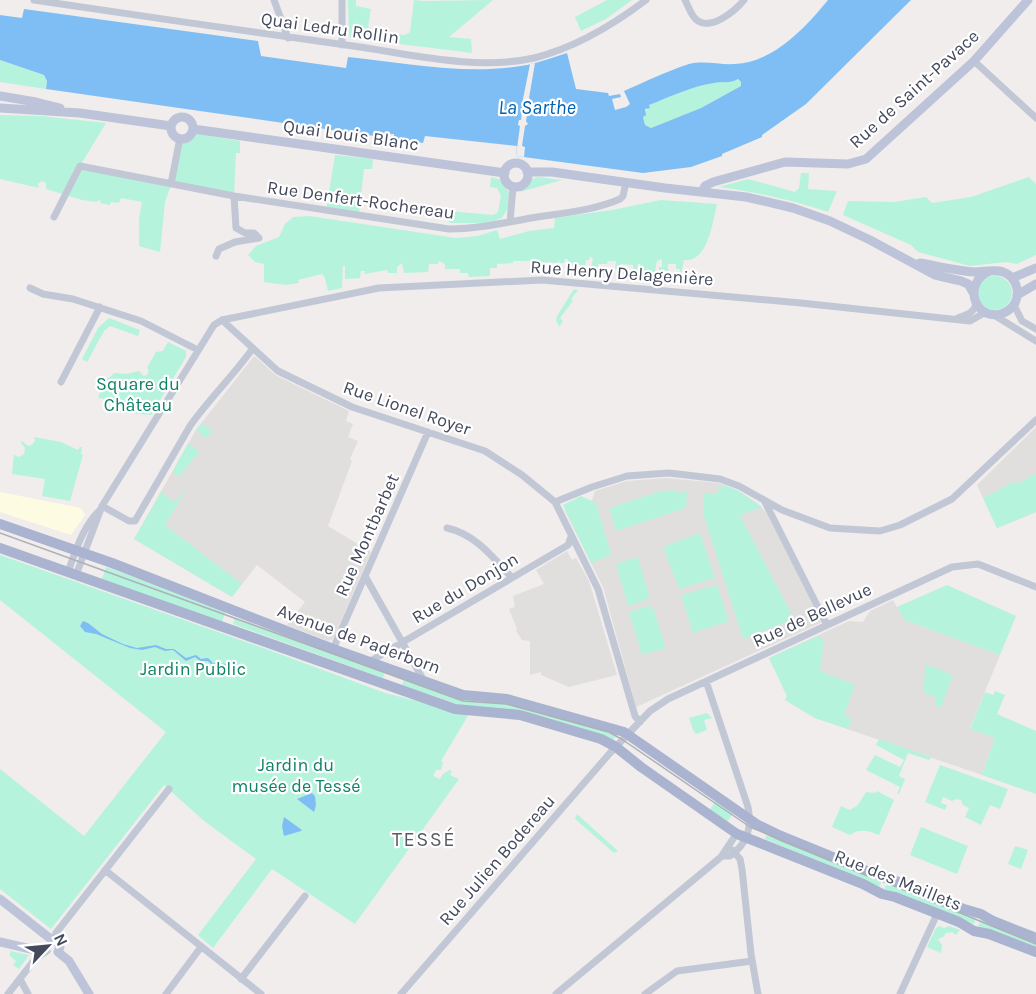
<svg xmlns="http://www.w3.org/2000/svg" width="1036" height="994" font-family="Karla,sans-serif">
  <rect width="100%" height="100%" fill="#f0edec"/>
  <path fill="#fdfce3" d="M0,492L81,508L85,515L71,535L0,512Z"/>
  <path fill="#e1dfde" d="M254,356L277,376L349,411L346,421L353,424L348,437L358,441L350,459L352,461L328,526L371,552L333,639L328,641L287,625L305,602L257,565L232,597L134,539L196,430Z
    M1036,427V512L997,528L977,485Z
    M666,478L719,483L737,490L757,503L766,512L822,622L636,707L603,587L565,511L592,500L595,491L627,481Z
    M567,551L572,560L576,558L589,581L617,675L569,687L541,675V672L530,675V641L522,640L516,631L517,629L509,609L515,607L513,596L544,584L536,570Z
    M893,600L904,620L1000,655L970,728L995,738L982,775L815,718L785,700L787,696L769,658L849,621L863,622L870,611Z"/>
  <path fill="#b6f3dd" d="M348,0H356V6L371,9L368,26L372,31L385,33L383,42L350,38L349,33Z
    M414,0L424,1L493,0L449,37L471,39L472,53L392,43L393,34L405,35L410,32Z
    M607,0H632L606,19L581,31L575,17Z
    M0,60L44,75L47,81L46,89L0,82Z
    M737,79L741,82V86L701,108L651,128L645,125L643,116L649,105C669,97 692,86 713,83C722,81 730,84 737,79Z
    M0,115L41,116L106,123L80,166L171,184L180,138H187L192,133L240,141V153H236L234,196L171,185L165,202L160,252L139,246V219L142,202L121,198L119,203L111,202L110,205L100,203L101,201L98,200L97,202L82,200L46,189V183L42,181L38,184L39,188L0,179Z
    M335,155L373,159L372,169H364L359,215L326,211Z
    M801,173H809L808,189L837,191L828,212C792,200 757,192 719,187L748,179L795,192L799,188Z
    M491,177L501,180L509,192L508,208L502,218L488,223H450L444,215L448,211L493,215L498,212L501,196L497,188L490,187Z
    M538,177L562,180L520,192L532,179Z
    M1029,177L1036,184V255L1017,264L1006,262L970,266L918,252L911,245L843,215L848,201L894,202L926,197L932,203L971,197Z
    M661,200L717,204C713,221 708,263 684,260L681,274H679L680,269H676V264H668V271L659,270V267H662V259L657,261L655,272L640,271V264H638L637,270H633V265L620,264L619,269H615L616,261H608L607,264H598V267H591L593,258L590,257L589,260H586L585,266L567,264L568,259H565L564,263H560L559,260L558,263L546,262L544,266H540L539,261H513V263L497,264V268H490V276L469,277L468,273H460V269H445V264L439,261L438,264H429L428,272L404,273L402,263L397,267V273H388L387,270L364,274L365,271H361L360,278L345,279V266H343L342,288L328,291L325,278L322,274L298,280L299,283L286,285L264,282V264L255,262L248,255L256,246L279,237L285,224L293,217L309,216L456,238L478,236L497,230L500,239L529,231L554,228L555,218L612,210Z
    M978 293a17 17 0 1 1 34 0a17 17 0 1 1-34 0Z
    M574,289L578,290L571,299L573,301L560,318L563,321L559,327L556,320L557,316Z
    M109,318L140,330L138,336L110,326L104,331L87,362L82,359L98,328Z
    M168,342L186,351V357L151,415L117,412L119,401L98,398L105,378H109L114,373L127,374L139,371L144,376L147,375L149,370L147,368L156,352L163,351Z
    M202,423L213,432L205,438L196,430Z
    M34,437L61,442L78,450L80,447H82L81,454L83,455L70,501L42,496L45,479L12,474L14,455L19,457L24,454L25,448L21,443L22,441L28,446L32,445L35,441Z
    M188,443L199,452L179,477L173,471Z
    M1036,473V512L997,528L983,498L1013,482L1019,483Z
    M724,485L737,490L762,507L740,515L794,619L743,639L704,516V493L717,494L718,487L723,488Z
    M187,488L165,525L242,584L232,597L134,539L161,492L174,502Z
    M666,490L677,491L680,495L682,491L687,492L686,508L616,531L609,508L661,491L663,492Z
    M581,496L596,503L610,550L611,555L591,563L563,505Z
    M700,533L715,578L679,589L663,547Z
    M0,555L269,650L385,693L469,714L441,761L443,762L441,770H436L433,776L440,779L442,775L449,770L452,771L450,775L459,779L355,924L272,869L213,948L198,935L256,859L204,821L164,785L51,929L0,889V769L84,836L166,732L0,600Z
    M638,557L649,595L648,596L649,599L628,606L616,564Z
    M106,567L226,611L222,622L102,579Z
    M717,585L729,621L693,633L681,595Z
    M947,585L1016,616L1000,655L904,620L897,607Z
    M650,605L651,608H653L666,648L642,655L629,612Z
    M235,618L385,672L383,678L233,624Z
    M818,636L824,641L820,671L855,685L844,715L852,719L848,729L815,718L785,700L787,696L769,658Z
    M926,664L953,675L941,708L935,705V697L923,692Z
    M404,679L505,702L617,735L613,740L463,706L402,685Z
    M995,691L1005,695L997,714L1036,731V794L982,775L995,738L970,729L985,692L993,695Z
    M707,713L712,718L704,720L707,730L696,734L693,730L689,718Z
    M879,739L931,757L929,760L908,753L899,776L905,779L899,794H897L900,787L866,770L875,755L900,767L904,760L876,745Z
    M940,765L1008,789L1000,809L990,805L981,825L965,817L969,808L963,805L961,800L956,799L952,801L943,797L941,803L947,805L945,810L925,802Z
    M877,791L894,800L879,835C869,831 859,828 850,835L832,827L841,806L850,810L858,805L866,792L875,793Z
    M717,799L734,812L727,822L709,811Z
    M577,814L618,851L614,853L575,819Z
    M921,827L968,846L957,874L910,855Z
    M767,833L882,881L879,887L765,839Z
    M1015,846L1028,850L1021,869L1008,864Z
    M887,883L976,918L974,924L884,889Z
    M981,920L1036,942V948L978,926Z
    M940,926L944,928L949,926L960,930L956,935L952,932L946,933L943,937L938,939L942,945L941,953L927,947L936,928Z
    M10,951L29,955L19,969L13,965L16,961L10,956Z"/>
  <path fill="#7fbef4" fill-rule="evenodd" d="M828,0H911L806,104L762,135V137L722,154V156L691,167L643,173L516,156L517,146L425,136L423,143L394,139V134H389L388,138L46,89L47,81L44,75L0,60V15L22,18L24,9L258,41L261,56L346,68L348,57C406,63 469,76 527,65C540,62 554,57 567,53L576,89L608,93L609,96L620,94L621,97L612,99L615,110L626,107L630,104L624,91C645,82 667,71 689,64C704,60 719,65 735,64C774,62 805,28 828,0ZM738,79L741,82V86L701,108L651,128L645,125L643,117L646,115L645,109L650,108L649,105C670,97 692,86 714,83C722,81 730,84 738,79Z
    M83,621L88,623L102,634L123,644L137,648L156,645L166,649H174L186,658L196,655L201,659L208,658L213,663L227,664L232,660L235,662V667L231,671L227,666H213L208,661H200L195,657L186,661L173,650L165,651L155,647L142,650L130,648L96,634L85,632L80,626Z
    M312,793L315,796L316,805L314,812L297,799Z
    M284,817L302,830L301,831L284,836L282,826Z"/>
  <path fill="#f0edec" d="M535,63L529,98L531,101L529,102L526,121L528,124L525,126L522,146L525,147L524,157L516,156L520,126L518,125L519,120H521L523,99L530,64Z"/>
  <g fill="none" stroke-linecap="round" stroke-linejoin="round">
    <path stroke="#c2c7d6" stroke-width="7" d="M34,0C140,16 247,31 353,46C410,54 476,71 534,58C574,48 613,25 646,0
      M274,0L288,38
      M685,0C689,7 691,17 698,21C712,30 735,11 744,0
      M342,45V0
      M974,61L1036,118
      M171,184L180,138
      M54,217L80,166L234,196L449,229C480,229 507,222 537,217C564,213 595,210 620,199L623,196L626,182
      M510,222L513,187
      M216,256L219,249L235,242L259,238L254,233H245L236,228L234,196
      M30,288L43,294L73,299L141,321L198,350
      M1014,305L1022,321L1036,329
      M994,315L1036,341
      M958,318C966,315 974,313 976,304
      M222,320L278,371L352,407L485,451L522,475L555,502L598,589L635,716L640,722
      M61,382L100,307
      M555,502L592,487L627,476L669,473L720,479L739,486L782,510L830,528L880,531L900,525L952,499L1036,420
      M765,502L827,625
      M102,506L129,521H135L190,426C209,399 234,375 253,348
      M447,528C475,534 493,557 512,578
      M68,572C76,550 83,526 100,510
      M76,575L102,506L214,325L222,320L379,288L542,280L801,303L970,321L986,312
      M365,576L424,681
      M333,649L428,432
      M369,662L568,545L571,537
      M706,681L748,807C752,828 748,843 730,856H723
      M732,850L740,859L742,869L751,954L758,994
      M105,870L261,994
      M54,940L56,933L169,789
      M20,979L28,994
      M241,979L305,896
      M8,994L36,958L47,951
      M166,994L201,947
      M401,994L610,753L650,711L668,699L952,567L978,564L1036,587
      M556,994L721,857L733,839
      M645,994L677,971L752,961
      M900,994L937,914"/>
    <path stroke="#bdc3d8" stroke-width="9" d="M0,96L36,102L60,108
      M0,108L80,113L171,126
      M171 128a11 11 0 1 1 22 0a11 11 0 1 1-22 0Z
      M193,129L505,173
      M504 175a12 12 0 1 1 24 0a12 12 0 1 1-24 0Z
      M527,172H552L665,188L746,197L793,208L830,221L870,240L935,275L961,281L968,284L974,294
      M702,192L705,186L713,182L785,162L848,164L866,159L974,61L1028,0
      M920,263C938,266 957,271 975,272C984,272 995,269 1003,272C1015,276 1021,291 1015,303C1012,308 1007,312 1001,314C974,321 962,282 990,271
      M1012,278L1036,268
      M1017,295L1036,284
      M0,899L52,940L58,942L60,947L58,952
      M0,942L35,950L46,948
      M58,952L69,961L89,994"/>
    <path stroke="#aab3cf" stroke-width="10" d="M0,524L112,563L333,649L463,695L507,699L624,732L758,825L781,836L869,872L884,876L964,909L981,914L993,921L1036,938
      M0,548L455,709L520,715L601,739L616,747L641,767L737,834L863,884L882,894L895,897L959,922L974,931L989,934L1036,952"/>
    <path stroke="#aeb0b8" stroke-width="1.5" d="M0,533L463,701L506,704L609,732L623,740L750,827L1036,944"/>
  </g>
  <g text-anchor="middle" stroke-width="4.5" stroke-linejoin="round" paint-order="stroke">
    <g font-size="18" fill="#444a5c" stroke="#fff">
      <text transform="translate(330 28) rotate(8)" y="6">Quai Ledru Rollin</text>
      <text transform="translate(914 89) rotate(-42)" y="6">Rue de Saint-Pavace</text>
      <text transform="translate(351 135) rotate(8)" y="6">Quai Louis Blanc</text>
      <text transform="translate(361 200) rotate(8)" y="6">Rue Denfert-Rochereau</text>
      <text transform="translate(622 273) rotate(4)" y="6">Rue Henry Delagenière</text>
      <text transform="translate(407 408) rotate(19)" y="6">Rue Lionel Royer</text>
      <text transform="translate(367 535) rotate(-66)" y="6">Rue Montbarbet</text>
      <text transform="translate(465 588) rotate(-31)" y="6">Rue du Donjon</text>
      <text transform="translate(812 615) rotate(-25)" y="6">Rue de Bellevue</text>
      <text transform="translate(359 639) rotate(20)" y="6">Avenue de Paderborn</text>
      <text transform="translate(497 860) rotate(-49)" y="6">Rue Julien Bodereau</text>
      <text transform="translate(898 880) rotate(22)" y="6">Rue des Maillets</text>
    </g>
    <g font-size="18" fill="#0e8366" stroke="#fff">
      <text x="138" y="390">Square du<tspan x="138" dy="21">Château</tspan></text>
      <text x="193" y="675">Jardin Public</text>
      <text x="296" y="771">Jardin du<tspan x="296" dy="21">musée de Tessé</tspan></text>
    </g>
    <g font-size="20" font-style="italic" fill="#0060b2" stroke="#fff">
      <text x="537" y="114">La Sarthe</text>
    </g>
    <g font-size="20" letter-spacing="1.5" fill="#595b63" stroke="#fff">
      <text x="424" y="846">TESSÉ</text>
    </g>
  </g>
  <g transform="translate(48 946) rotate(64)" stroke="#ffffff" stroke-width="4.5" paint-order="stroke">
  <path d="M0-4.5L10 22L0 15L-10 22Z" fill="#444a5c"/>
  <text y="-9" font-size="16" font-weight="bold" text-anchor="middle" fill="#444a5c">N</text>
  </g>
</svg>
